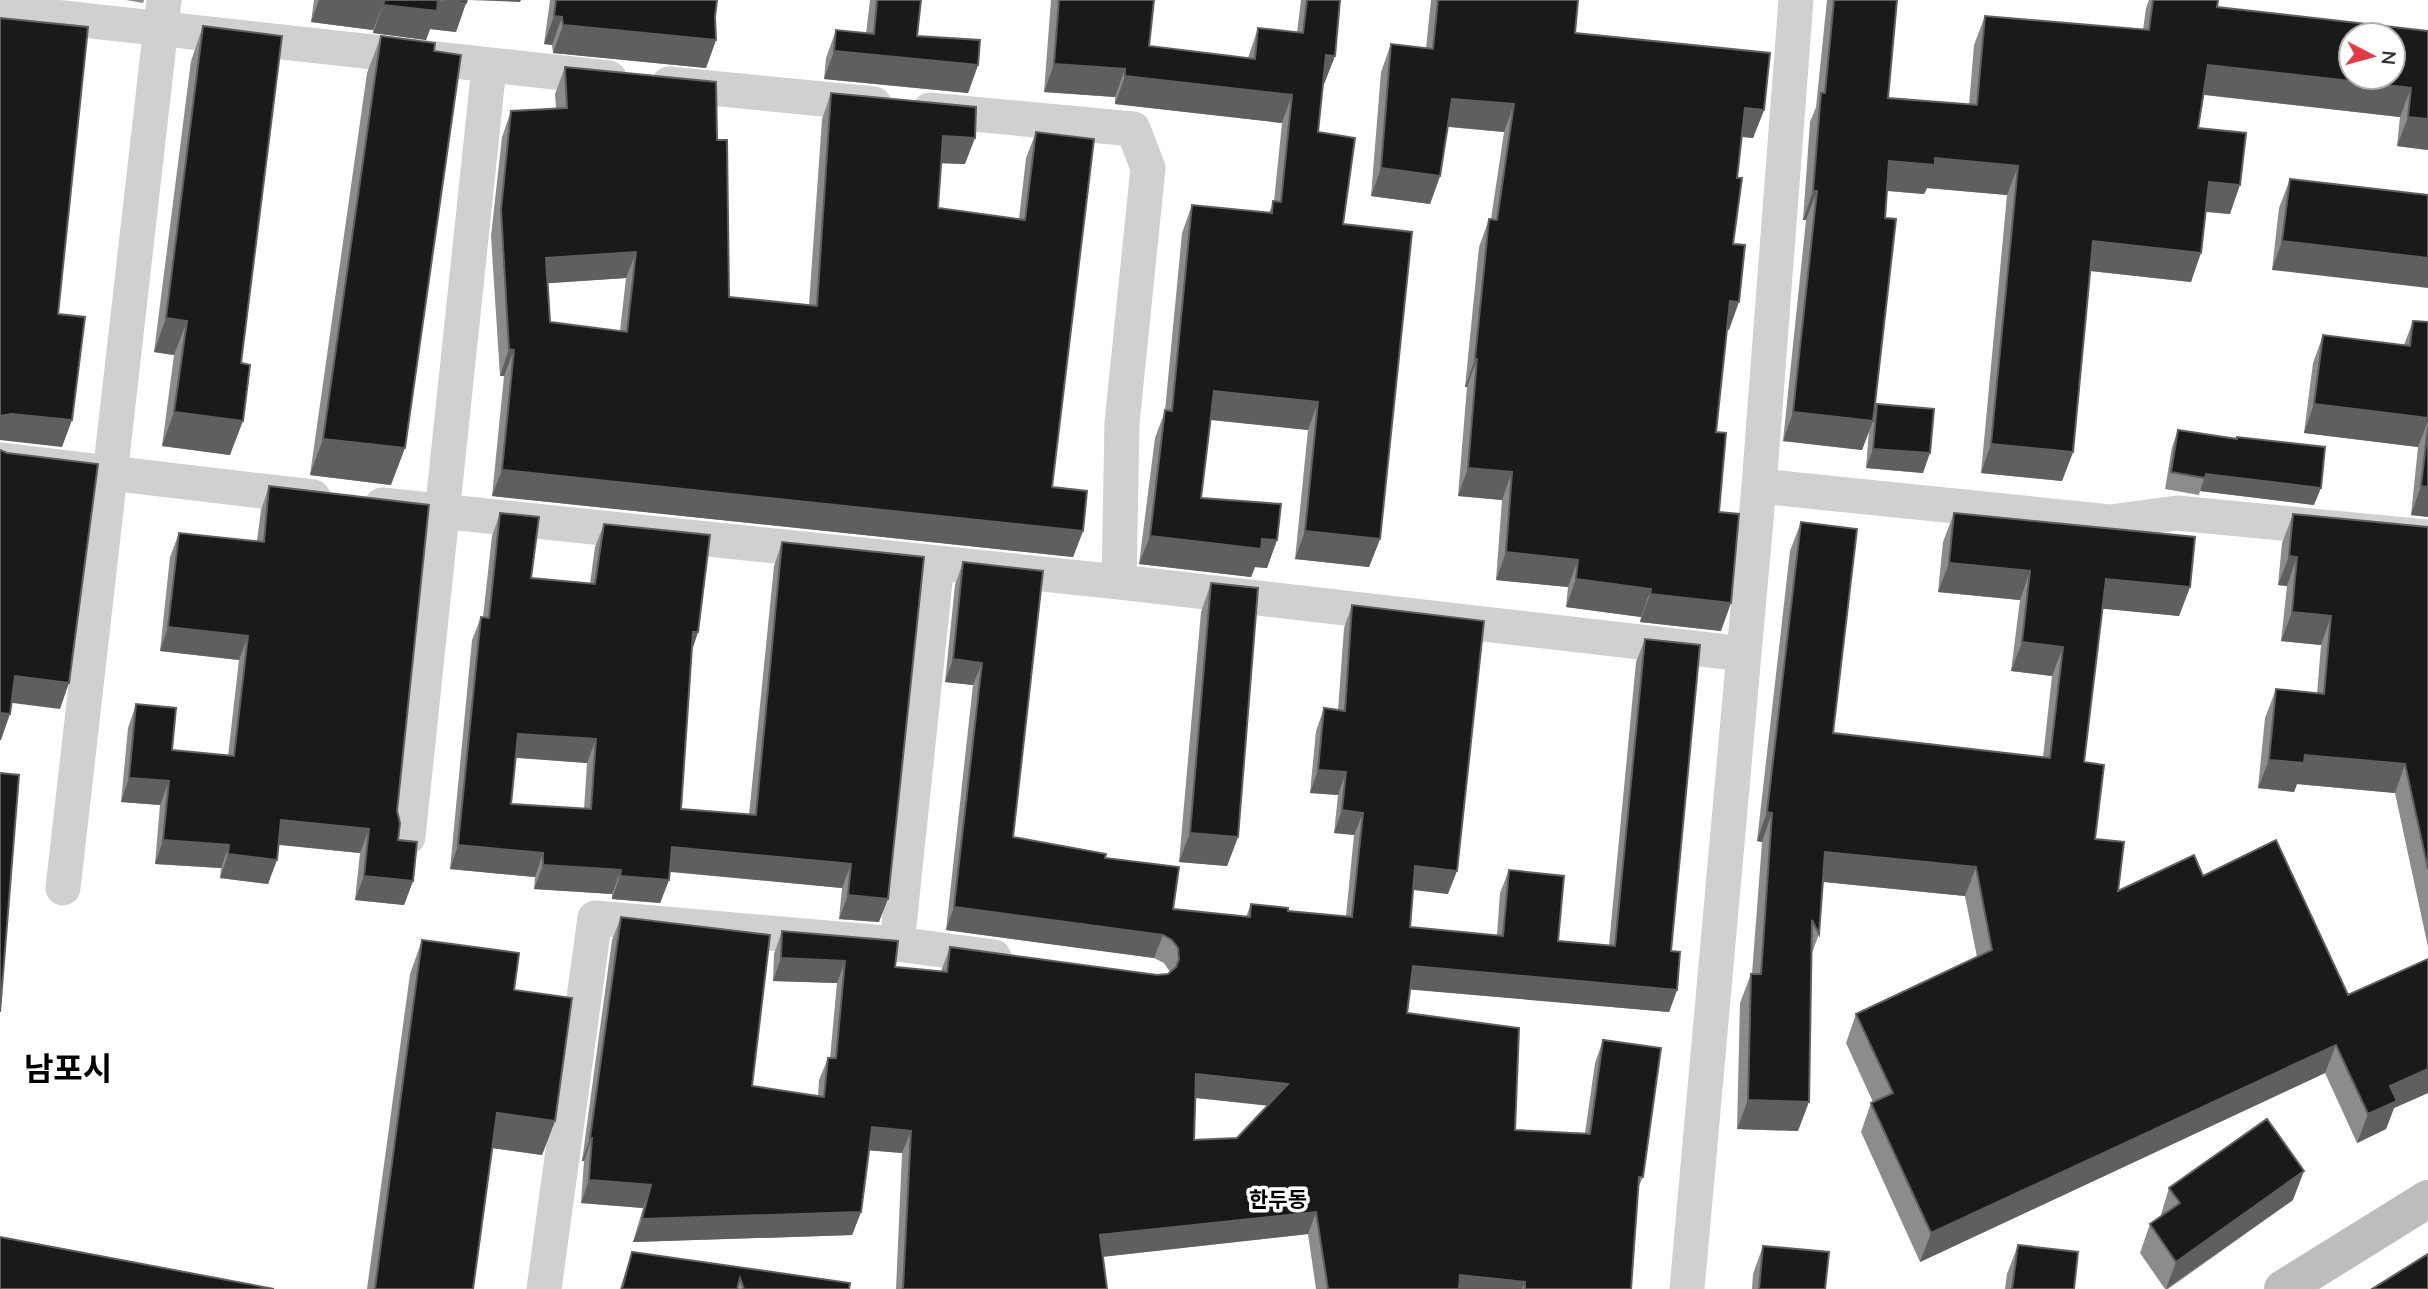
<svg xmlns="http://www.w3.org/2000/svg" width="2428" height="1289" font-family="'Nunito Sans','Noto Sans KR',sans-serif">
  <rect width="100%" height="100%" fill="#fff"/>
  <g fill="none" stroke-linecap="round" stroke-linejoin="round">
    <path stroke="#d0d0d0" stroke-width="35" d="M0,11L609,78
      M669,84L874,104
      M930,110L1133,129L1148,168L1122,423L1119,582
      M0,460L313,497
      M1759,486L2110,522L2177,513L2428,537
      M382,505L1119,582L1744,654
      M408,837L489,67
      M63,888L164,0
      M897,944L994,957
      M544,1289L595,918L897,944L937,563
      M1687,1289L1759,486L1796,0"/>
    <path stroke="#bdbdbd" stroke-width="38" d="M2283,1289L2428,1199"/>
  </g>
  <path fill="#8c8c8c" fill-rule="evenodd" d="M126,0H144L143,3Z
    M314,0H467L456,32L430,29L426,40L373,33V30L311,22Z
    M550,0H717L715,17L716,40L706,68L553,53L552,45L544,44Z
    M870,0H921L917,36L978,65L968,93L824,79L826,58L836,30L866,34Z
    M1051,0H1154L1149,46L1248,58L1258,28L1297,33L1301,0H1340L1335,56L1324,84H1323L1318,132L1343,224L1380,539L1369,567L1295,559L1308,430L1210,420L1201,498L1277,540L1267,568L1255,567L1251,577L1139,564L1155,438L1165,411L1182,233L1192,205L1269,213L1274,201L1282,123L1115,104V97L1044,92Z
    M1431,0H1578L1575,33L1764,110L1753,138L1742,137L1737,178L1729,330H1727L1716,432L1719,512L1721,631L1640,622L1641,617L1566,607L1568,587L1496,580L1502,500L1458,496L1467,387H1465L1479,247L1489,219H1491L1504,132L1448,127L1440,176L1430,204L1371,196L1381,72L1391,44L1426,48Z
    M1827,0H1897L1888,98L1969,105L1974,45L1985,16L2143,30L2146,8L2149,0H2218L2217,7L2428,31V150L2397,146L2400,117L2204,95L2198,128L2230,214L2206,212L2191,282L2090,271L2073,452L2062,481L1981,473L2007,195L1927,188L1924,194L1887,191L1873,414L1877,404L1923,473L1866,468L1869,430L1862,450L1783,441L1806,220H1803L1810,122L1816,107Z
    M203,26L241,363L230,455L162,446L174,355L154,352L191,61Z
    M381,36L391,485L310,475L367,73Z
    M565,67L717,140L729,297L809,305L822,119L831,93L965,164L941,163L938,208L1019,219L1026,158L1036,132L1052,487L1083,531L1073,557L492,496L504,376H500L491,236L502,137L511,111L556,108L555,94ZM626,278L620,331L550,322L548,283Z
    M2290,179L2428,195L2272,270L2279,208Z
    M2413,321L2428,322V517L2411,515L2418,447L2304,433L2313,363L2323,335L2404,345Z
    M2178,430L2314,505L2200,491L2199,495L2165,489L2172,447Z
    M269,486L397,811L398,840L413,881L404,905L355,900L360,853L279,845L268,884L220,878L221,868L155,864L160,805L121,802L128,728L136,704L172,750L228,756L239,660L160,651L170,557L179,533L257,541L261,510Z
    M500,513L531,578L590,584L595,547L604,524L698,632L692,650L681,809L749,815L774,566L782,542L879,922L839,919L842,888L670,872L669,880L660,903L612,899V894L534,889L535,877L450,869L472,640L481,617H483L492,536ZM516,758L587,763L584,809L511,804Z
    M1954,513L2190,587L2179,616L2102,608L2084,762L2095,839L2118,891L2203,876L2348,995L2428,959V1093L2394,1108L2386,1129L2357,1143L2325,1073L1920,1262L1861,1132L1871,1103L1873,1102L1846,1043L1856,1014L1977,957L1965,896L1823,882L1819,934L1812,953L1798,1131L1737,1129L1740,1003L1751,974H1752L1762,842L1757,841L1790,551L1801,522L1833,733L2043,757L2052,676L2011,671L2020,600L1938,592L1943,542Z
    M2293,514L2428,527V947L2395,793L2297,784L2294,792L2258,788L2265,718L2276,689L2317,694L2321,645L2281,641L2287,586L2278,585L2282,543Z
    M963,562L1013,837L1105,858L1173,909L1246,917L1251,904L1288,911L1346,916L1354,835L1334,833L1338,795L1310,793L1316,731L1324,708L1338,710L1344,628L1352,605L1448,894L1413,890L1410,927L1497,935L1500,893L1509,870L1558,941L1609,945L1636,662L1645,639L1671,951L1677,990L1669,1012L1410,989L1407,1013L1515,1130L1585,1133L1595,1063L1603,1040L1643,1177L1638,1188L1631,1289H1316L1308,1234L1102,1257L1107,1289H896L902,1153L869,1150L861,1212L852,1235L633,1242L643,1208L581,1203L584,1161H582L612,940L621,917L752,1086L818,1096L819,1080L828,1058H830L837,983L773,981L774,954L782,931L895,967L941,971L950,947L1157,975L1168,974L1170,972L1164,963L1154,958L946,930L973,685L945,682L955,585ZM1195,1098L1268,1105L1237,1138L1194,1140Z
    M1211,583L1238,837L1227,866L1179,862L1201,612Z
    M422,940L514,990L555,1121L542,1155L492,1148L473,1289H367L410,974Z
    M2169,1188L2293,1200L2168,1289H2165L2140,1253L2150,1224L2160,1218Z
    M2018,1245L2074,1289H2005L2007,1274Z
    M1763,1246L1825,1289H1752L1753,1274Z
    M632,1252L849,1289H620Z"/>
  <path fill="#5f5f5f" d="M319,0H372L384,2L373,30L311,22Z
    M438,0L466,3L456,32L430,29L426,40L373,33L383,5Z
    M470,0H521L520,2Z
    M554,16L562,17L552,45L544,44Z
    M563,25L716,40L706,68L553,53Z
    M834,51L978,65L968,93L824,79Z
    M1326,55L1335,56L1324,84L1316,83Z
    M1054,64L1125,69L1115,97L1044,92Z
    M2208,65L2411,88L2400,117L2198,94Z
    M1125,76L1292,95L1282,123L1115,104Z
    M1452,99L1514,104L1504,132L1442,126Z
    M1745,108L1764,110L1753,138L1735,136Z
    M2408,117L2428,119V150L2397,146Z
    M943,136L975,138L965,164L933,163Z
    M1935,158L2018,166L2007,195L1927,188L1924,194L1878,190L1889,161Z
    M1381,168L1440,176L1430,204L1371,196Z
    M2209,182L2240,185L2230,214L2198,211Z
    M1813,191H1817L1806,220H1803Z
    M2093,241L2201,253L2191,282L2082,270Z
    M2282,241L2428,258V288L2272,270Z
    M636,252L626,278L537,284L546,258Z
    M1730,301L1739,302L1729,330L1720,329Z
    M166,318L187,321L174,355L154,352Z
    M509,349L514,350L504,376H500Z
    M1475,359H1477L1467,387H1465Z
    M1214,391L1318,402L1308,430L1203,419Z
    M2314,404L2428,418V421L2418,447L2304,433Z
    M174,412L243,421L230,455L162,446Z
    M1793,412L1873,421L1862,450L1783,441Z
    M11,414L72,420L62,447L0,440V416Z
    M323,439L405,448L391,485L310,475Z
    M1991,444L2073,452L2062,481L1981,473Z
    M1873,449L1930,453L1923,473L1866,468Z
    M1468,468L1512,472L1502,500L1458,496Z
    M502,470L1083,531L1073,557L492,496Z
    M2206,474L2321,488L2314,505L2200,491Z
    M2421,486L2428,487V517L2411,515Z
    M1305,531L1380,539L1369,567L1295,559Z
    M1150,536L1262,539L1277,540L1267,568L1255,567L1251,577L1139,564Z
    M1506,552L1578,560L1568,587L1496,580Z
    M2289,556L2297,557L2287,586L2278,585Z
    M1949,563L2030,571L2020,600L1938,592Z
    M1576,579L1651,589L1641,617L1566,607Z
    M2106,579L2190,587L2179,616L2095,608Z
    M1650,594L1731,603L1721,631L1640,622Z
    M2292,612L2331,616L2321,645L2281,641Z
    M168,627L248,636L239,660L160,651Z
    M693,632H698L690,656Z
    M2022,642L2063,647L2052,676L2011,671Z
    M953,659L982,663L973,685L945,682Z
    M15,676L69,683L60,709L5,702Z
    M0,713L10,714L1,740H0Z
    M518,734L596,739L587,763L509,757Z
    M2305,755L2405,764L2395,793L2297,784L2294,792L2258,788L2269,760Z
    M1318,770L1346,772L1338,795L1310,793Z
    M129,778L169,781L160,805L121,802Z
    M1342,810L1363,813L1354,835L1334,833Z
    M1767,812L1772,813L1762,842L1757,841Z
    M281,820L369,829L360,853L273,844Z
    M1190,833L1238,837L1227,866L1179,862Z
    M163,840L229,845L221,868L155,864Z
    M458,845L543,853L535,877L450,869Z
    M672,847L851,864L842,888L664,871Z
    M1825,852L1976,867L1965,896L1815,881Z
    M228,854L277,860L268,884L220,878Z
    M543,865L621,870L612,894L534,889Z
    M1415,866L1457,871L1448,894L1407,889Z
    M364,876L413,881L404,905L355,900Z
    M620,876L669,880L660,903L612,899Z
    M848,895L888,899L879,922L839,919Z
    M954,907L1163,935L1154,958L946,930Z
    M781,958L845,961L837,983L773,981Z
    M1413,966L1677,990L1669,1012L1404,989Z
    M2336,1045L2325,1073L1920,1262L1931,1233Z
    M2428,1069V1093L2394,1108L2386,1129L2357,1143L2368,1114L2390,1086Z
    M1196,1074L1288,1084L1280,1107L1188,1097Z
    M1748,1100L1809,1102L1798,1131L1737,1129Z
    M497,1113L555,1121L542,1155L484,1147Z
    M872,1127L911,1131L902,1153L864,1150Z
    M590,1138H592L584,1161H582Z
    M2304,1171L2293,1200L2166,1289L2176,1262Z
    M589,1180L651,1185L643,1208L581,1203Z
    M861,1212L852,1235L633,1242L642,1219Z
    M1316,1212L1308,1234L1091,1258L1100,1235Z
    M1460,1275L1525,1282L1522,1289H1455Z"/>
  <path fill="#1a1a1a" stroke="#5f5f5f" stroke-width="2" fill-rule="evenodd" d="M372,0H438L437,11L383,5L384,2Z
    M443,0H467L466,3Z
    M556,0H717L715,17L716,40L563,25L562,17L554,16Z
    M877,0H921L917,36L980,40L978,65L834,51L836,30L874,34Z
    M1059,0H1154L1149,46L1255,59L1258,28L1303,33L1307,0H1340L1335,56L1326,55L1318,132L1355,138L1343,224L1412,232L1380,539L1305,531L1318,402L1214,391L1201,498L1281,504L1277,540L1262,539L1261,549L1150,536L1165,410L1172,411L1192,205L1272,213L1273,201L1281,202L1292,95L1125,76V69L1054,64Z
    M1438,0H1578L1575,33L1770,53L1764,110L1745,108L1737,178H1742L1733,244L1745,245L1739,302L1730,301L1716,432L1726,433L1719,512L1739,514L1731,603L1650,594L1651,589L1576,579L1578,560L1506,552L1512,472L1468,468L1477,359H1475L1489,219L1497,220L1514,104L1452,99L1440,176L1381,168L1391,44L1433,49Z
    M1834,0H1897L1888,98L1977,105L1985,16L2149,30L2153,0H2218L2217,7L2428,31V119L2408,117L2411,88L2208,65L2198,128L2246,133L2240,185L2209,182L2201,253L2093,241L2073,452L1991,444L2018,166L1935,158V165L1889,161L1885,218L1896,219L1873,421L1793,412L1817,191H1813L1821,93H1825ZM2351,35H2393V77H2351Z
    M0,18L88,27L58,314L85,317L72,420L11,414L0,416Z
    M203,26L282,36L241,363L250,365L243,421L174,412L187,321L166,318Z
    M381,36L435,43L434,51L461,55L405,448L323,439Z
    M565,67L716,82L717,140H727L729,297L817,306L831,93L976,107L975,138L943,136L938,208L1025,220L1036,132L1094,139L1052,487L1087,491L1083,531L502,470L514,350L509,349L501,210L511,111L567,108ZM636,252L627,332L550,322L546,258Z
    M2290,179L2428,195V258L2282,241Z
    M2413,321L2428,322V418L2314,404L2323,335L2410,346Z
    M1877,404L1934,409L1930,453L1873,449Z
    M2428,427V487L2421,486Z
    M2178,430L2237,439V437L2325,447L2321,488L2206,474L2205,478L2171,472Z
    M0,450L7,453L98,464L69,683L15,676L10,714L0,713Z
    M269,486L429,505L397,811L400,823L398,840L417,842L413,881L364,876L369,829L281,820L277,860L228,854L229,845L163,840L169,781L129,778L136,704L176,708L172,750L234,756L248,636L168,627L179,533L264,542Z
    M500,513L539,517L531,578L595,584L604,524L710,535L698,632H693L681,809L756,815L782,542L924,557L888,899L848,895L851,864L672,847L669,880L620,876L621,870L543,865V853L458,845L481,617L489,618ZM518,734L596,739L591,809L511,804Z
    M1954,513L2195,537L2190,587L2106,579L2084,762L2104,765L2095,839L2124,842L2118,891L2194,855L2203,876L2276,840L2348,995L2428,959V1069L2390,1086L2397,1101L2368,1114L2336,1045L1931,1233L1871,1103L1893,1093L1856,1014L1992,950L1976,867L1825,852L1819,934L1812,920L1809,1102L1748,1100L1751,974H1761L1772,813L1767,812L1801,522L1857,529L1833,733L2050,758L2063,647L2022,642L2030,571L1949,563Z
    M2293,514L2428,527V869L2405,764L2305,755L2304,763L2269,760L2276,689L2324,694L2331,616L2292,612L2297,557L2289,556Z
    M963,562L1043,571L1013,837L1106,854L1105,858L1179,867L1173,909L1250,917L1251,904L1288,908V911L1352,917L1363,813L1342,810L1346,772L1318,770L1324,708L1345,711L1352,605L1484,621L1457,871L1415,866L1410,927L1503,936L1509,870L1564,876L1558,941L1615,946L1645,639L1700,645L1671,951L1680,952L1677,990L1413,966L1407,1013L1519,1028L1515,1130L1590,1134L1603,1040L1661,1048L1643,1177H1639L1631,1289H1525V1282L1460,1275L1459,1289H1328L1316,1212L1100,1235L1107,1289H903L911,1131L872,1127L861,1212L642,1219L651,1185L589,1180L592,1138H590L621,917L770,935L752,1086L824,1097L828,1058H836L845,961L781,958L782,931L898,941L895,967L947,972L950,947L1157,975L1168,974L1176,967L1179,959L1178,948L1172,940L1163,935L954,907L982,663L953,659ZM1196,1074L1288,1084L1237,1138L1194,1140Z
    M1211,583L1258,588L1238,837L1190,833Z
    M0,773L19,775L0,1012Z
    M422,940L519,953L514,990L572,998L555,1121L497,1113L473,1289H375Z
    M2267,1119L2304,1171L2176,1262L2150,1224L2180,1203L2169,1188Z
    M0,1237L274,1289H0Z
    M2018,1245L2078,1252L2074,1289H2012Z
    M1763,1246L1829,1252L1825,1289H1759Z
    M632,1252L850,1283L849,1289H744L740,1278L737,1289H622Z
    M2428,1254V1289H2372Z"/>
  <g text-anchor="middle" stroke-width="7" stroke-linejoin="round" paint-order="stroke">
    <g font-size="21" font-weight="bold" fill="#000" stroke="#fff">
      <text x="1278" y="1207">한두동</text>
    </g>
    <g font-size="32" font-weight="bold" fill="#000" stroke="#fff">
      <text x="68" y="1080">남포시</text>
    </g>
  </g>
  <g transform="translate(2372 56) rotate(96)"><circle r="33" fill="#ffffff" stroke="#adadad" stroke-width="2"/>
  <path d="M0-5L12 26L0 18L-12 26Z" fill="#e63946"/>
  <text y="-10" font-size="19" font-weight="bold" text-anchor="middle" fill="#333333">N</text>
  </g>
</svg>
